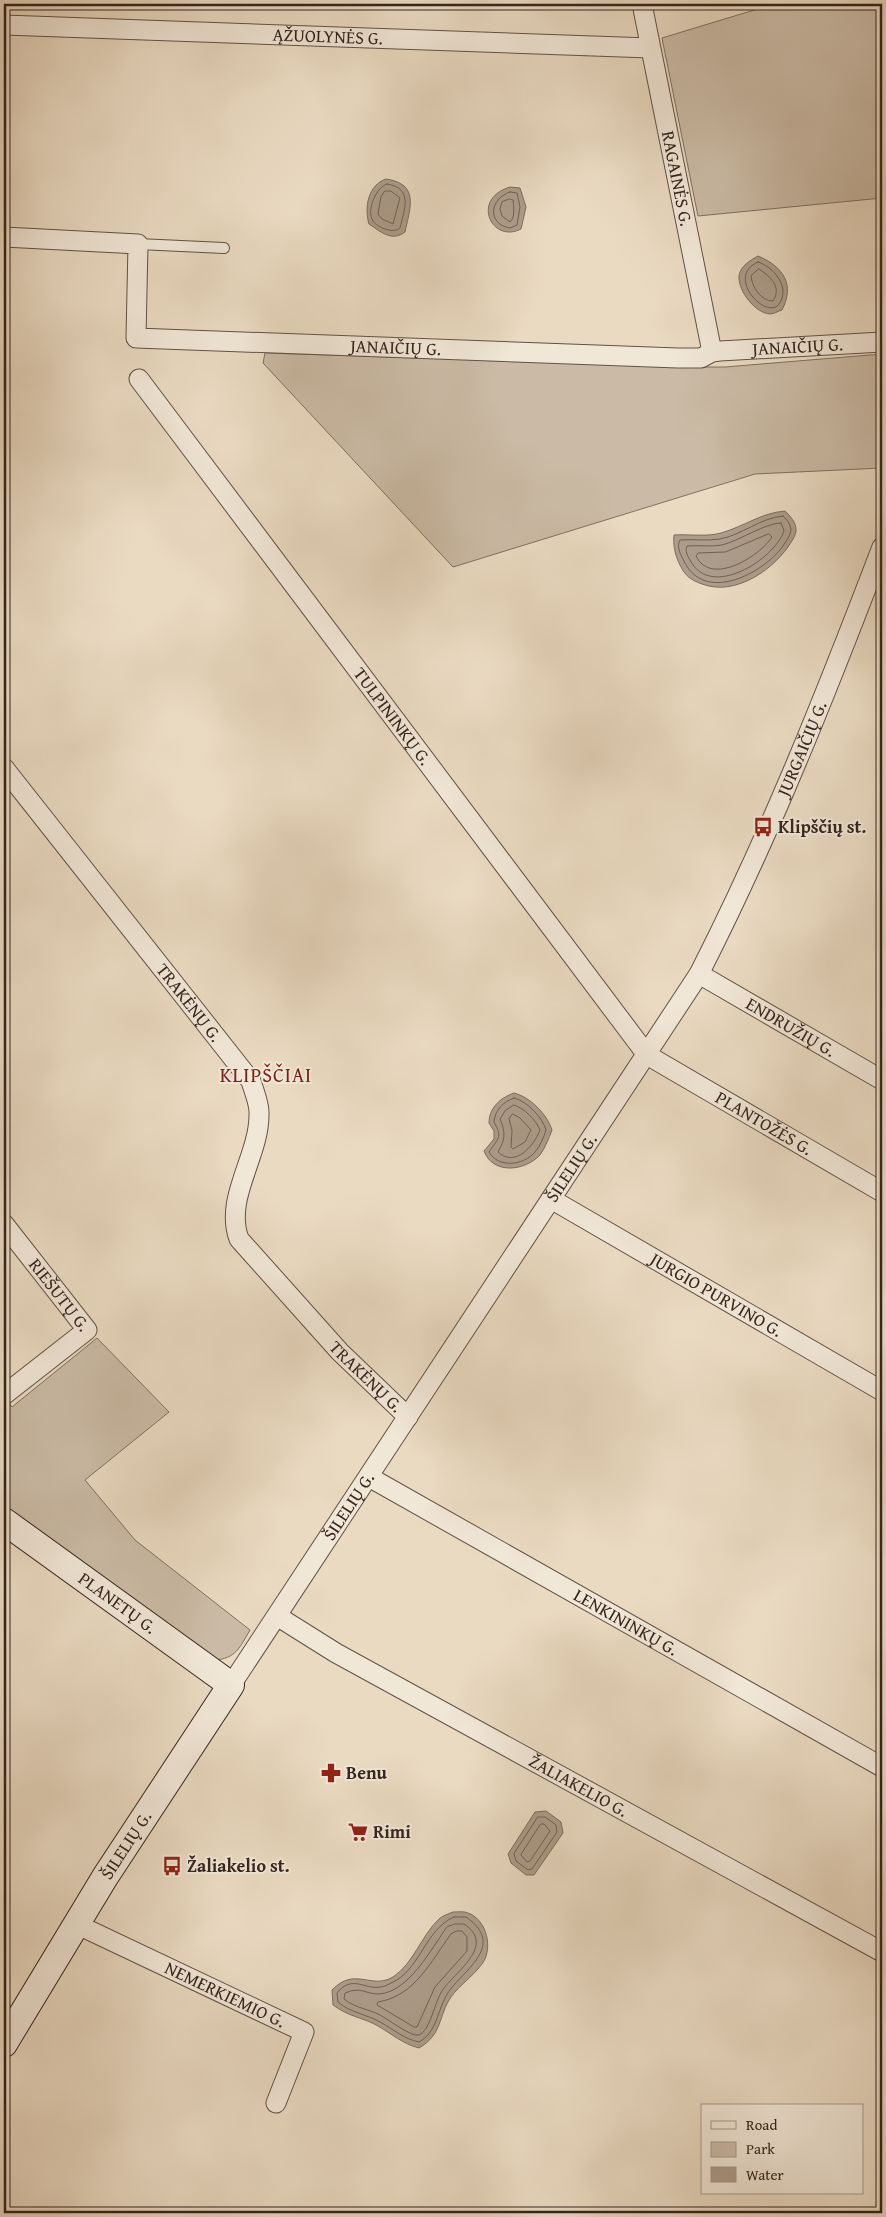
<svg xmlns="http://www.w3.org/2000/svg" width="886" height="2217" font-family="'Gentium Book Plus',serif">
  <rect width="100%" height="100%" fill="#eadac2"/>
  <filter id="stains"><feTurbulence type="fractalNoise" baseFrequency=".004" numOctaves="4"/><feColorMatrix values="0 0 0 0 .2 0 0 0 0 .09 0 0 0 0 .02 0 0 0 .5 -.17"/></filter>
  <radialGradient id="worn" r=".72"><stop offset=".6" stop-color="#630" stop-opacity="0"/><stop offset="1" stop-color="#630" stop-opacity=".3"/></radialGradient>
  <path fill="#cbbba6" stroke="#807062" d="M774,4H882V198L698,216L662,38Z
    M265,353L695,367H725L882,354V468L755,474L453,567L263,363Z
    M97,1338L169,1412L85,1480L135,1540L250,1630C240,1647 236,1659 214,1660L4,1512V1397L12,1407Z"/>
  <path fill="#ac9c8a" stroke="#7c6c5f" d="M386,179C420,184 410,208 405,232C392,242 381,232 369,224C364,208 368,185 386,179Z
    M510,187L520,188L526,207L521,229C492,244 470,199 510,187Z
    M758,256C784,267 795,285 782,310C778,311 774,314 770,314C755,313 738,291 739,276C740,266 751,260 758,256Z
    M785,511C790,516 796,522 796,530C796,536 791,542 788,547C770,572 734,596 702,584C691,580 685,576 680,565C675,555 673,546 674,535C689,534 707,537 721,533C745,526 761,513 785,511Z
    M514,1093C530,1097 547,1114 552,1130C549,1138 545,1148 540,1155C525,1171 493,1175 484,1151L494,1139V1131L489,1123C489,1108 500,1098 514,1093Z
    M546,1811L561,1822L563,1833L534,1875H526L511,1863L508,1854L535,1812Z
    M453,1912C457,1912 464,1911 468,1913C485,1919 492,1943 485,1959C478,1973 460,1984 451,1997C438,2016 443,2034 419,2048C403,2044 392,2034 378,2026C362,2017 349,2017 333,2005L332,1990C355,1966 371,1990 393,1977C414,1963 421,1936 439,1919C442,1916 448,1914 453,1912Z"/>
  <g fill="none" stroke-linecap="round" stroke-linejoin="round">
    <path stroke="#706054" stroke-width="1" d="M387,184C414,188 404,210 400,228C394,234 378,228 373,221C366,211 376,187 387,184Z
      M385,191H391L400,198L393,224L382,219L378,214L381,197Z
      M510,192L517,193L520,207L517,225L510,228C487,224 489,199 510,192Z
      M510,199L513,200C514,207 515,218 510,222L502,216L500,209L502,202Z
      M758,262C774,267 791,288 779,304C767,321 724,277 758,262Z
      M759,269C771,277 782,287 773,301C761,301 752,287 751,276Z
      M783,516C787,520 790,523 791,529C791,535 786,541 783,546C763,574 704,604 684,561C681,555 676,547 680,540C693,539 707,541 720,539C742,535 760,518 783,516Z
      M781,523L784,531C774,560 710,600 690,560C687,555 685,551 687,546C698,545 711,547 722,545C741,540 765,523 781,523Z
      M769,534L772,537C760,556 711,587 696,556L698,553L725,552Z
      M514,1098C527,1101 543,1118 546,1130C544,1137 540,1146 535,1152C524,1165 499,1169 489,1152C498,1138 503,1138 494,1122C495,1110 503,1102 514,1098Z
      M514,1105C524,1108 536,1120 540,1130C534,1146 515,1168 498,1152C505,1140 506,1133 500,1119L505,1111Z
      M513,1114L520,1118L531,1130L525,1142L513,1149L511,1147L512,1130L509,1119Z
      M538,1817H545L556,1825L557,1832L532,1869L528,1870L516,1861L514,1854Z
      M541,1824H544L550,1831L530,1861L527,1862L521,1855Z
      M454,1917H466C509,1947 459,1972 446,1996C437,2013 436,2033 419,2042C404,2039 393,2029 380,2022C366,2014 351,2013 338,2002L337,1993C352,1974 365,1990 380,1987C383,1987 388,1985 391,1983C420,1971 425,1929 454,1917Z
      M455,1924H464C497,1946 454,1972 442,1991C435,2001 430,2031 419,2035C412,2037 392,2022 385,2018C372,2009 356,2009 344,1999L345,1993C362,1986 364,1994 379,1994C409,1992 431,1949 447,1927Z
      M457,1931H462L467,1937V1951L435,1987L417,2027H414L377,2005L378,2002C415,1996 431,1961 451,1934Z"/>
    <defs>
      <path id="lane" d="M138,244L224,248"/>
      <g id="street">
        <path id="s1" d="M642,4L712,352"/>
        <path id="s2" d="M4,25L650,48"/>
        <path id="s3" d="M4,237L138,244L136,338L678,358H701L712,352L720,351L882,342"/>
        <path id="s4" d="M139,379L647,1055L882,1192"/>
        <path id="s5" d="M4,768L251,1081C254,1092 260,1104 259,1115C259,1157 224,1198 239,1239L340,1352L408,1417"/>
        <path id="s6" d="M699,974L882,1080"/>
        <path id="s7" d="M551,1199L882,1391"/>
        <path id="s8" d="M4,1224L87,1330L4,1395"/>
        <path id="s9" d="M369,1477L882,1767"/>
        <path id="s10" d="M277,1616L336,1653L882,1952"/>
        <path id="s11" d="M231,1685L699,974C770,835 827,691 882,547"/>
        <path id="s12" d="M76,1924L304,2032L276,2103"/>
      </g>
      <g id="secondary">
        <path id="s13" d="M4,1521L231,1685L105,1877L4,2044"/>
      </g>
    </defs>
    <use href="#lane" stroke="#625247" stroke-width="12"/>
    <use href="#street" stroke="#625247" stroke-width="21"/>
    <use href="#secondary" stroke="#35241e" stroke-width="28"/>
    <use href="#lane" stroke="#f1e7d7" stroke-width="10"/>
    <use href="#street" stroke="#f1e7d7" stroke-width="19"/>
    <use href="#secondary" stroke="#f1e7d7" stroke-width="26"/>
  </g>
  <defs>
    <symbol id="bus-bare" viewBox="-9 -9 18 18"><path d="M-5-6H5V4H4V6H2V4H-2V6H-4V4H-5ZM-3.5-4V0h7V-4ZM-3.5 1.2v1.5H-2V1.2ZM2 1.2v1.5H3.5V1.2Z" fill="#8f2418" stroke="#f1e7d7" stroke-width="2.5" paint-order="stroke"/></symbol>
    <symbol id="pharmacy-bare" viewBox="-9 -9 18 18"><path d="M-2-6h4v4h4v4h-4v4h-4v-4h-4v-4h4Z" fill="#8f2418" stroke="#f1e7d7" stroke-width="2.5" paint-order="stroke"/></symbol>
    <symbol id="supermarket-bare" viewBox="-9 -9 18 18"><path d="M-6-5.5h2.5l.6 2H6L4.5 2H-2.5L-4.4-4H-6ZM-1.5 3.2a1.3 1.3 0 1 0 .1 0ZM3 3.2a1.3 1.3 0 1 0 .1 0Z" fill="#8f2418" stroke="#f1e7d7" stroke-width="2.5" paint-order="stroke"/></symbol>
  </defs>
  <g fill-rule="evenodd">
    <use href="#bus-bare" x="749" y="813" width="28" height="28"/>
    <use href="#pharmacy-bare" x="317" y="1759" width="28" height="28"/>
    <use href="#supermarket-bare" x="344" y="1818" width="28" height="28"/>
    <use href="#bus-bare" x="158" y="1852" width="28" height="28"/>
  </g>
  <g text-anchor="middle" stroke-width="4" stroke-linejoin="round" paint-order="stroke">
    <g font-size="18" fill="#35241e" stroke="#f1e7d7">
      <text dy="6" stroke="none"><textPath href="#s2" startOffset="324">ĄŽUOLYNĖS G.</textPath></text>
      <text dy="6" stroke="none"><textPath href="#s1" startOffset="178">RAGAINĖS G.</textPath></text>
      <text dy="6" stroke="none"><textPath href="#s3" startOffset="892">JANAIČIŲ G.</textPath></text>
      <text dy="6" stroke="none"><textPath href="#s3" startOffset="488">JANAIČIŲ G.</textPath></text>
      <text dy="6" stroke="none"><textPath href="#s4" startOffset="422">TULPININKŲ G.</textPath></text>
      <text dy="6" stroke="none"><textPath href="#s11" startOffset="1099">JURGAIČIŲ G.</textPath></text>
      <text dy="6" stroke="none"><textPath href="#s5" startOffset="299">TRAKĖNŲ G.</textPath></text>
      <text dy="6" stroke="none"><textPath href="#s6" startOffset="106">ENDRUŽIŲ G.</textPath></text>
      <text dy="6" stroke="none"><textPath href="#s4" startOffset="981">PLANTOŽĖS G.</textPath></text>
      <text dy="6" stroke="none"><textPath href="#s11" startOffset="619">ŠILELIŲ G.</textPath></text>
      <text dy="6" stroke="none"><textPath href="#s8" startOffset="90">RIEŠUTŲ G.</textPath></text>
      <text dy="6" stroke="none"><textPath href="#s7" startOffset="191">JURGIO PURVINO G.</textPath></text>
      <text dy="6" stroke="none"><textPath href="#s5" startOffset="749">TRAKĖNŲ G.</textPath></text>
      <text dy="6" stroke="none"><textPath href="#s11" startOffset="214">ŠILELIŲ G.</textPath></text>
      <text dy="6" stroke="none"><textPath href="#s13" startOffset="140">PLANETŲ G.</textPath></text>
      <text dy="6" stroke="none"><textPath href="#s9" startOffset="295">LENKININKŲ G.</textPath></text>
      <text dy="6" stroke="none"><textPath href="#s10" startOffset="346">ŽALIAKELIO G.</textPath></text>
      <text transform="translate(126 1845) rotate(-57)" y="6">ŠILELIŲ G.</text>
      <text dy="6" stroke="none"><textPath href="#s12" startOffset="165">NEMERKIEMIO G.</textPath></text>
    </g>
    <g font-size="18" font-weight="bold" fill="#35241e" stroke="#f1e7d7" text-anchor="start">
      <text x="778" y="833">Klipščių st.</text>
      <text x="346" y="1779">Benu</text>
      <text x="373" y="1838">Rimi</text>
      <text x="187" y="1872">Žaliakelio st.</text>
    </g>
    <g font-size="20" letter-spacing="1" fill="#7a1f14" stroke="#f1e7d7">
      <text x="266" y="1082">KLIPŠČIAI</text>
    </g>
  </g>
  <rect width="886" height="2217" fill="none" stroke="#eadac2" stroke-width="20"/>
  <rect x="5" y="5" width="876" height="2207" fill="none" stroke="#35241e" stroke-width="2.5"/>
  <rect x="10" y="10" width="866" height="2197" fill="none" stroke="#35241e"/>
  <rect x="701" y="2104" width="162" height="90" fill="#f1e7d7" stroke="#a6998d"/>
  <rect x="711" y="2121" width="25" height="8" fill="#f1e7d7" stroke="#a6998d"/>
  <text x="746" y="2130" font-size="15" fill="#35241e">Road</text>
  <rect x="711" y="2142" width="25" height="15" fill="#cbbba6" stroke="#a6998d"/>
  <text x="746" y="2154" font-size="15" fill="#35241e">Park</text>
  <rect x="711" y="2167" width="25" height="15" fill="#ac9c8a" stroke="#a6998d"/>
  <text x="746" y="2180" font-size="15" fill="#35241e">Water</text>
  <rect width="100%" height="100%" filter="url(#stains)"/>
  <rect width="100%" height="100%" fill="url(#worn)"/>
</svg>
